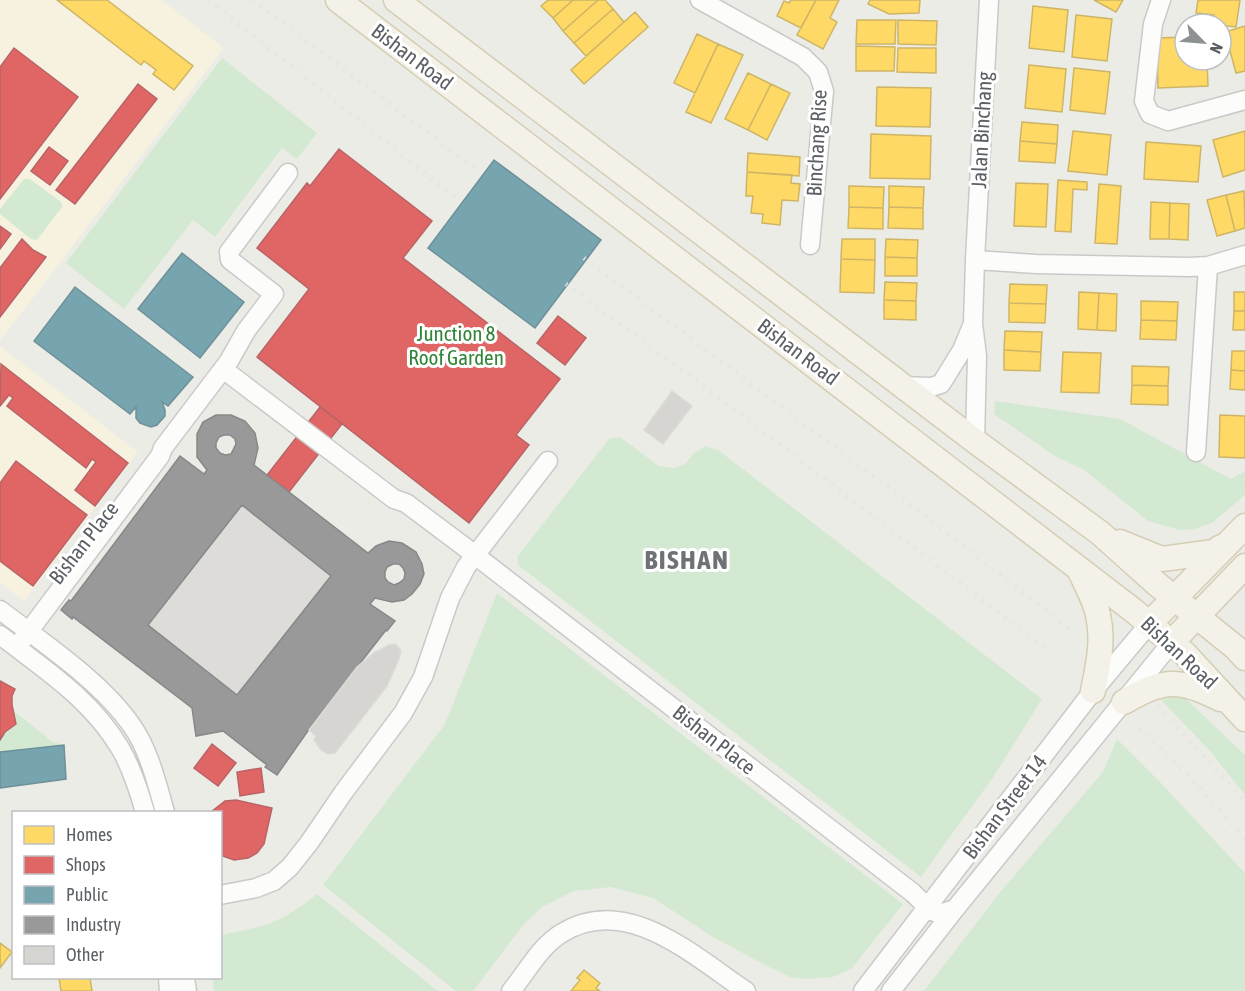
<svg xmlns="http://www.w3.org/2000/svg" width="1245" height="991" font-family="'Asap Condensed',sans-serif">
  <rect width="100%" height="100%" fill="#ecece7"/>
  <path fill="#f6f2df" d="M0,0H161L224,48L0,341Z
    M0,346L138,452L24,601L0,582Z"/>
  <path fill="#dddcd8" d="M231,490L340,574L239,712L104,609Z"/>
  <path fill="#d4e9d2" d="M222,58L317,133L297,159L282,148L215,237L193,220L124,309L66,263Z
    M24,179H30L61,202L62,207L37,240L31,239L0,214V209Z
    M995,401L1120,419L1231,479L1245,471V495L1212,523L1194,529L1180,530L1148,521L1084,470L1055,456L994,414Z
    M620,437L659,466L674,468L685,464L694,453L706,446L718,450L1042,699L994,776L921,877L518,565L517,557L609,439Z
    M497,593L903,904L851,969L833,977L807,979L790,977L767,966L713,937L653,898L611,887L574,891L542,907L524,924L473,991H456L323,885L445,724Z
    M1171,697L1185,698L1245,755V795L1209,750L1161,700Z
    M0,700L53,742L64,745L0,752Z
    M1117,739L1161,783L1245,873V991H924L1001,891L1103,772Z
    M317,894L438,991H214L213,978H220L221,935C232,932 243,931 254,928C278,923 298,909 317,894Z"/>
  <path fill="#ffd966" stroke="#ceb566" stroke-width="1.5" d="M57,0H107L193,66L174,90L153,74L156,70L144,61L141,65Z
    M548,0H573L553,18L541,6Z
    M573,0H598L563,31L553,18Z
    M598,0H605L613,9L574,43L563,31Z
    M791,0H816L801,28L777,16L784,1L789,3Z
    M816,0H839L830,18L837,22L823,49L797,35Z
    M870,0H920L919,13L889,14L868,4Z
    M1094,0H1123L1116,12Z
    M1198,0H1240L1236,27L1213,24L1214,15L1196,13Z
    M1033,6L1068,10L1064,52L1029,48Z
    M613,9L624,22L586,56L574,43Z
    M635,12L648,27L584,84L571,70Z
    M1076,15L1112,19L1107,61L1072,57Z
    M857,20H896L895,44H856Z
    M898,20L937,21L936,45L898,44Z
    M1245,26V71L1236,73L1225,32Z
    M697,34L718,44L695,93L674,83Z
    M1185,37V60H1207L1208,86L1158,88L1157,38Z
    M718,44L743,55L711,123L686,112Z
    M856,46L895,47L894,71H856Z
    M898,48H936V73L897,72Z
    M1029,65L1066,69L1062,112L1025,108Z
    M1074,68L1110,72L1105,114L1070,110Z
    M748,73L771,84L748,130L725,119Z
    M771,84L790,93L767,140L748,130Z
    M877,87L931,88L930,127L876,126Z
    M1022,122L1058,125L1057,144L1020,141Z
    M1073,131L1111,135L1107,175L1068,171Z
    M1245,131V170L1223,177L1213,140Z
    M871,134L931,136L930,179L870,178Z
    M1020,141L1057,144L1055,163L1019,161Z
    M1146,142L1201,146L1198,182L1144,179Z
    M748,153L800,157L799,176L747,172Z
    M747,172L792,175L791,183L800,184L798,201L782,200L780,225L762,223L763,214L751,213L753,196H746Z
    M1058,180L1087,182V190L1073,189L1071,232L1055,231Z
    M1016,183L1048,184L1046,227L1014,226Z
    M1099,184L1121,186L1117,244L1095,243Z
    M849,186L884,187L883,208L849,207Z
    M889,186L924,187L923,208L889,207Z
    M1244,191L1245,228L1235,231L1226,195Z
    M1226,195L1235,231L1217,236L1207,200Z
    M1151,202L1170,203L1169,239H1150Z
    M1170,203L1189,204L1188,240L1169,239Z
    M849,207L883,208V229L848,228Z
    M889,207L923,208V229L888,228Z
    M842,239H875V260L841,259Z
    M886,239L918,240L917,258L885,257Z
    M885,257L917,258V276H885Z
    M841,259L875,260L874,293L840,292Z
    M885,282L917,283L916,301L884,300Z
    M1010,284L1047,285L1046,304L1009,303Z
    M1079,292L1099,293L1097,330L1078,329Z
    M1234,292H1245V311H1234Z
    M1099,293L1117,294L1116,331L1097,330Z
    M884,300L916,301V320L884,319Z
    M1141,301L1178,302L1177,321L1141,320Z
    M1009,303L1046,304L1045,323L1009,322Z
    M1234,311H1245V330H1233Z
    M1141,320L1177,321L1176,340L1140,339Z
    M1005,331L1042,332L1041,352L1004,350Z
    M1004,350L1041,352L1040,371L1004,370Z
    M1232,351H1245V371L1231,370Z
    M1063,352L1101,353L1099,393L1061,392Z
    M1132,366L1169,367L1168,386L1132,385Z
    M1231,370L1245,371V390L1230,389Z
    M1132,385L1168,386V405L1131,404Z
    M1220,415L1245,416V458L1219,457Z
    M0,943L12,952L0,968Z
    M584,970L600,983L596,988L600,991H571L580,980L577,978Z
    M59,978H90L92,991H61Z"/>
  <path fill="#e06666" stroke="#b86466" stroke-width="1.5" d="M14,48L78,97L0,199V67Z
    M138,84L157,99L75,204L56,190Z
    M49,147L68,161L50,185L31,171Z
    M339,149L432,221L403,258L560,379L516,435L529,445L469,523L257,357L309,289L257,248L307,183L310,186Z
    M0,226L11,234L0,249Z
    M22,239L33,250L46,257L0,317V268Z
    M558,316L586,338L565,365L537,343Z
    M1,364L128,463L95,506L75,490L96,462L92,459L86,468L7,406L13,398L9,395L0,406Z
    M320,407L342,424L289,492L267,475Z
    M16,461L87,515L33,586L0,561V483Z
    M0,681L15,689L12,696V705L16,724L5,732L0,740Z
    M212,744L236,763L218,786L194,768Z
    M261,768L264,792L240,796L237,772Z
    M236,800L272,808L264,844L257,853L248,858L234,860L220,855V812H211L225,801Z"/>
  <path fill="#76a5af" stroke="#6e9099" stroke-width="1.5" d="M494,160L601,240L535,328L428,248Z
    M182,253L244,302L200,358L138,309Z
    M75,287L193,377L168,406L162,402L165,410V416L157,425L151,427L140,423L136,418V407L130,414L34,341Z
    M64,745L66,779L0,788V752Z"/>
  <path fill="#999" stroke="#878889" stroke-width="1.5" fill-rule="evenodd" d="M216,415H231L245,421L255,433L258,448L254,465L368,553L376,546L389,541L402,543L416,552L422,564L424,574L420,584L412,594L404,600L392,602L375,598L370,604L395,621L387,631L386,630L312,725L277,775L265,767L267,765L223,731L196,736L192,708L73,617L72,619L61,610L69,600L71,601L180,456L204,474L207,470L197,457V434L203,422ZM224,435H230L235,439L236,444L231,454L225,455L220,453L216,448V443L219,437ZM242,505L331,576L237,695L148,625ZM393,564H399L403,568L405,573L404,579L399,583L394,585L388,582L385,578V572L387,567Z"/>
  <path fill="#d6d5d2" stroke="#dcdad6" stroke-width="1.5" d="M672,391L692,406L663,444L644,430Z
    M395,644L401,650L399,659L387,686L335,753L328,754L321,750L314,740L316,736L309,730L357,667L374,653L389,645Z"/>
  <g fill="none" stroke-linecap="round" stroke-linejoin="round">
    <defs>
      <path id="minor" d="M700,0L803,57L818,72L824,91L810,245
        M1161,0L1153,24L1144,101L1150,114L1168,121L1245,100
        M975,260L1036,264L1189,267L1208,266L1245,255
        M223,369L394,499L406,503L462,545L913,893L928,908L939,914L955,909
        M902,386L931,387L941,384L962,350L972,326
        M975,441L977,356L973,324L975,260L989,0
        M1196,452L1208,266
        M0,610C43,643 101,681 132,726C149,750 157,784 165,812
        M0,635C44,669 91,699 120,748C132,768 139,791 145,812
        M17,647L160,456L163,448L229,361L246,331L274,294L230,260L229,252L288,173
        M220,895L256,888L274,881L290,867L309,843L343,793L403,713L423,677L450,598L466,567L548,461
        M168,978L169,991
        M185,978L187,991
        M511,991C527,972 540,946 562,933C627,893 693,956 746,991
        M863,991L1093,691L1149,624
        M891,991L955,909L1172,642"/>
      <path id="major" d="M338,0L1134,611L1185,654L1245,719
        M396,0L975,441L1100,533L1158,585L1236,648L1245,658
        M1120,542L1162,559L1214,552L1221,547
        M1080,571C1086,585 1095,600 1098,615C1104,641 1098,666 1093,691
        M1149,624L1245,526
        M1172,642L1245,566
        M1124,702C1162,679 1180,678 1220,699"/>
    </defs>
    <use href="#minor" stroke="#c9c9c9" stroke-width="21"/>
    <use href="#major" stroke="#d5cdb4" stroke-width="27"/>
    <use href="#minor" stroke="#fcfcfb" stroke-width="18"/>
    <use href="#major" stroke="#f3f1e8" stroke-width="24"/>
    <path stroke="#e3e4e3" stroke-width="4.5" stroke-dasharray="1.5 8" stroke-linecap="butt" d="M209,0L458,200
      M253,0L479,172
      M584,258L897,494L1070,629
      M566,284L714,394L1050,652
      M1158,706L1245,801
      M1139,728L1184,771L1245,839"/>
  </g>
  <g text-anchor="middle" stroke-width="6" stroke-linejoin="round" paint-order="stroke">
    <g font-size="21" fill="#5c6065" stroke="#fff">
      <text transform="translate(412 57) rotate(37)" y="7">Bishan Road</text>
      <text transform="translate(982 130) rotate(-87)" y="7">Jalan Binchang</text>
      <text transform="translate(817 143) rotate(-87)" y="7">Binchang Rise</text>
      <text transform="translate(798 352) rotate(37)" y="7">Bishan Road</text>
      <text transform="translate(84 543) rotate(-52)" y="7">Bishan Place</text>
      <text transform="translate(1179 653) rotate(43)" y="7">Bishan Road</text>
      <text transform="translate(714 740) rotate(38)" y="7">Bishan Place</text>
      <text transform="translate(1005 807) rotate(-53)" y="7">Bishan Street 14</text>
    </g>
    <g font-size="21" fill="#328538" stroke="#fff">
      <text x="456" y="341">Junction 8<tspan x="456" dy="24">Roof Garden</tspan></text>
    </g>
    <g font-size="27" font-weight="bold" letter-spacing="1.5" fill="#6d7277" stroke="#fff">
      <text x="687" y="569">BISHAN</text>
    </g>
  </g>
  <rect x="12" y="811" width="210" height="168" fill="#ffffff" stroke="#bebfc1" stroke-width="1.5"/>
  <rect x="24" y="826" width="30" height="18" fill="#ffd966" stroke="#bebfc1" stroke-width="1.5"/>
  <text x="66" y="841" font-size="18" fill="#5c6065">Homes</text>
  <rect x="24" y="856" width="30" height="18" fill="#e06666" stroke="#bebfc1" stroke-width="1.5"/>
  <text x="66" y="871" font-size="18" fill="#5c6065">Shops</text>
  <rect x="24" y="886" width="30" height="18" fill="#76a5af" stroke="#bebfc1" stroke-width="1.5"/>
  <text x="66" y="901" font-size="18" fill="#5c6065">Public</text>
  <rect x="24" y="916" width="30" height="18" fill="#999999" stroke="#bebfc1" stroke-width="1.5"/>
  <text x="66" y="931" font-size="18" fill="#5c6065">Industry</text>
  <rect x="24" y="946" width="30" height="18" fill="#d6d5d2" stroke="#bebfc1" stroke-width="1.5"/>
  <text x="66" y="961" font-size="18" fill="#5c6065">Other</text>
  <g transform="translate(1203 42) rotate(115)"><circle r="28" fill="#ffffff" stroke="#bebfc1" stroke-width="1.5"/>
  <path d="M0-4.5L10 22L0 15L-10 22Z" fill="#8e9192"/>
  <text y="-9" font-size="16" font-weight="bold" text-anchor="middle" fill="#5c6065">N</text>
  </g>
</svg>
